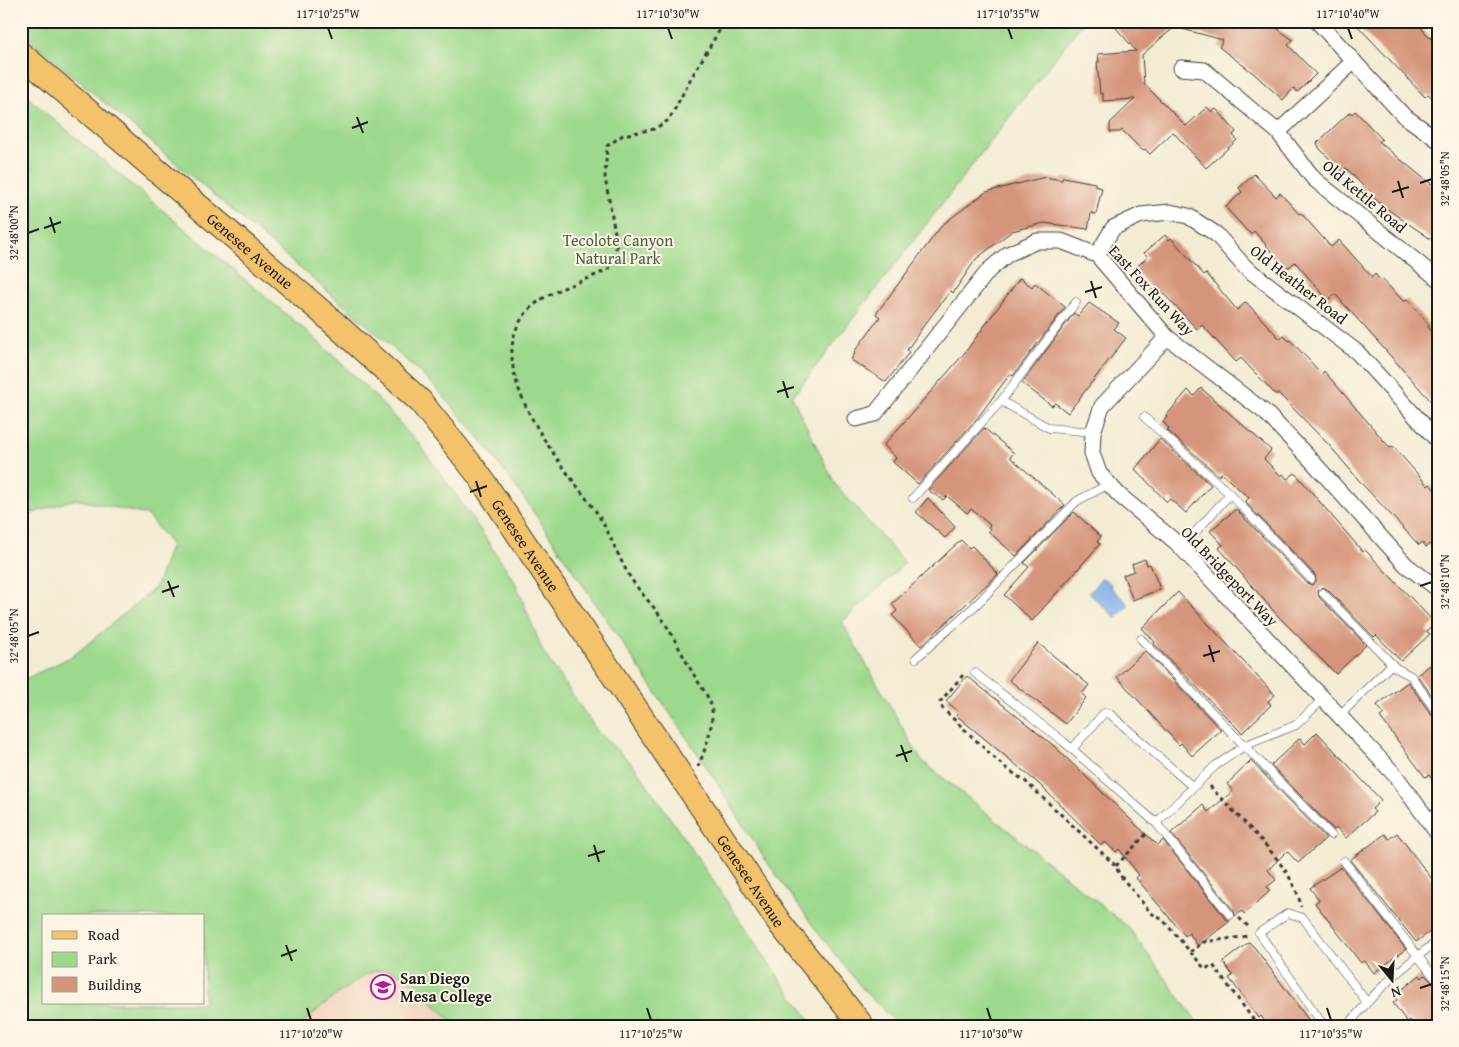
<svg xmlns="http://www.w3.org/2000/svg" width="1459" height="1047" font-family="'Gentium Book Plus',serif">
  <rect width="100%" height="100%" fill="#fcf5e5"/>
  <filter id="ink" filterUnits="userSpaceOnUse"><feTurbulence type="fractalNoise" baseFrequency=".02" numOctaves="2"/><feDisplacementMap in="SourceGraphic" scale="10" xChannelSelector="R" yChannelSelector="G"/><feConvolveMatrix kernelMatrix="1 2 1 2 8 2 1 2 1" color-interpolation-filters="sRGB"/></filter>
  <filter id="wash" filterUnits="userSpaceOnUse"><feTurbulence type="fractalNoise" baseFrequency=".0096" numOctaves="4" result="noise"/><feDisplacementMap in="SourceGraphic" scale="20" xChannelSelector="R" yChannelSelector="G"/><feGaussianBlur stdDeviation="1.12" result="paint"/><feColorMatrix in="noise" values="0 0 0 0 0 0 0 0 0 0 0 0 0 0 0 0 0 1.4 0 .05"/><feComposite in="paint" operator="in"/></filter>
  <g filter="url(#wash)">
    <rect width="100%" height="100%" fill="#f3ecd3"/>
    <path fill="#f2d4be" d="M389,961L467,1026H287L361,965Z"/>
    <path fill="#9dd98d" stroke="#5c7a54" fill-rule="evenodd" d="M21,21H1084L792,397L835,484L905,563L842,622L921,760L1128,927L1200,1026H899L866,993L819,934L767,862L714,778L524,498L478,436L434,386L379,335L35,44L21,29Z
      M21,92L310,334L368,389L419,444L470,515L515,582L543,652L598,732L636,768L781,981L815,1026H455C446,1014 435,1006 425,995C393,964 383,961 346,988C330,1000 314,1011 301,1026H21V681L73,656L156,587L171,544L147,515L75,499L21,517ZM44,916H204V1003H44Z"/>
    <path fill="#7fafea" stroke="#4e6683" d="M1102,578L1110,583L1111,587L1129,605L1116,618L1089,593Z"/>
    <g id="blocks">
      <path fill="#d5957c" d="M1110,21H1246L1257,29L1262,21H1267L1293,40L1288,45L1316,74L1302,88L1297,92L1294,88L1283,100L1252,72L1219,47L1223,40L1175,27L1160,39L1142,55L1144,84L1186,126L1207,107L1212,112L1216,109L1219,112L1236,132L1233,135L1237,140L1206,168L1173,132L1150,154L1145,149L1143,151L1122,130L1120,132H1110V123L1135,99L1103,101V93L1100,94L1097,62H1099L1098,54L1136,51Z
        M1353,21H1415L1431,39L1438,32V103L1428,94L1425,97Z
        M1355,111L1382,139L1379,142L1427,181L1438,187V244L1387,209L1365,191L1364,187L1346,168L1342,172L1320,149L1317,143L1350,112L1352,114Z
        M1254,174L1276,197L1280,193L1299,214L1301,213L1331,247L1339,240L1372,277L1375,274L1380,280L1382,279L1404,302L1407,299L1429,325L1428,327L1438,338V409L1335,294L1328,300L1295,262L1289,267L1284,266L1254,231L1251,234L1248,232L1227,209L1226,207L1242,192L1239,188Z
        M1045,177L1062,180L1063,177L1095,183V186L1102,188L1096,214L1091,213L1088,229L1044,223L1012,231L976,259L953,293L951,291L948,294L922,328L907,350L909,352L904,359L886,382L851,360L855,353L854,352L880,317L876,314L942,225L986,192Z
        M1165,235L1169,240L1171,238L1204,275L1206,273L1237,310L1246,302L1280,339L1284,336L1289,341L1290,340L1322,374L1324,371L1390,448L1393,446L1428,486L1430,484L1438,494V553L1429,544L1426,547L1422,542L1419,545L1363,485L1329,445L1279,394H1275L1241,358L1236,362L1202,325L1198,329L1196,328L1162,292L1155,293L1137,272L1136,267L1148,257L1144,253Z
        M1020,278L1032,287L1035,283L1065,307L1013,376L1010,374L976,420L918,484L893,462L896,458L884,445L963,355Z
        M1089,303L1119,323L1114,329L1126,338L1068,413L1055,403L1052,406L1022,383L1074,313L1078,316Z
        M1201,388L1271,450L1264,459L1281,476L1283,474L1287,479L1295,473L1363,552L1365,550L1435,623L1426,631L1430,634L1401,661L1376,635L1374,637L1327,589L1322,587L1318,591L1319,597L1366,645L1336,674L1278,616L1219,548L1223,545L1210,531L1236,509L1307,583L1312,585L1316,581L1315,575L1245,502L1249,498L1221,473L1219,476L1167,430L1169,428L1163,422L1167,417L1166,416L1188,390L1194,396Z
        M984,428L1014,453L1010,457L1065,505L1016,556L988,531L991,529L988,527L990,525L971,509L967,513L947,496L943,500L928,490Z
        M1160,439L1211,485L1186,513L1170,499L1167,502L1135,469Z
        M928,498L955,527L945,538L916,512Z
        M1074,512L1101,537L1097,542L1100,544L1032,621L1004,595L1029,567L1024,563Z
        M961,540L969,548L972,546L998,574L921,646L892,615L897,611L892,604Z
        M1145,559L1147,565L1150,564L1160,589L1133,600L1123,575L1134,571L1132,564Z
        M1178,592L1275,695L1268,701L1271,705L1242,733L1154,644L1155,642L1142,628Z
        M1038,643L1089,685L1082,694L1086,698L1066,724L1009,680Z
        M1145,651L1221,730L1192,756L1181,743L1179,745L1117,677Z
        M1438,659V704L1417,675Z
        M967,676L1054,746L1154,842L1158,845L1163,840L1226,919L1230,921L1198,946L1189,933L1185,936L1136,878L1139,875L1119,849L1116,852L1105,842L1101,845L1039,784L956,715L959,712L946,701Z
        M1408,682L1433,717L1438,720V787L1429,775L1425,777L1380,717L1384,714L1377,705Z
        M1317,732L1381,800L1372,809L1375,812L1346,838L1337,828L1334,830L1271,765L1300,738L1305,744Z
        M1251,761L1326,838L1298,863L1287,851L1268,870L1276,880L1267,887L1270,891L1244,914L1242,911L1235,916L1234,911L1171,833L1203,805L1208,812L1233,791L1227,784Z
        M1397,833L1438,887V926L1416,942L1350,860L1385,834L1389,839Z
        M1341,867L1406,949L1374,973L1364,960L1361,963L1315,903L1319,900L1310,888Z
        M1249,942L1255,948L1313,1026H1268L1261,1016L1259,1018L1229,978L1233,976L1223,962Z
        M1420,975L1422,978L1425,975L1438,988V1026H1415L1410,1020L1407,1022L1393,1003L1397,1000L1394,996Z"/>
    </g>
  </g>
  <g filter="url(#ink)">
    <use href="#blocks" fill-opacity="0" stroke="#3c3b37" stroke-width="1"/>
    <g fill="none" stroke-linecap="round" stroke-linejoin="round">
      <defs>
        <path id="service" d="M1001,401L1049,428L1093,432
          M1144,417L1230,494L1311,579
          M913,498L1001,401L1076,302
          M1181,548L1230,494
          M1323,593L1396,668L1411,676L1438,714
          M1141,639L1331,835
          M916,658L975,606L1077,501L1109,484
          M975,673L1064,742L1156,823L1230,915
          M1339,716L1392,664
          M1072,749L1104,713L1110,714L1193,787
          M1156,823L1215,766L1246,745L1296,725L1323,699
          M1344,861L1438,982
          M1324,1026L1259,933L1288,913L1303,918L1366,1001
          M1348,1026C1373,992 1404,965 1438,941"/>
        <path id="minor" d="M1317,21L1403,115L1438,140
          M1181,68L1204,70L1278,132L1314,179L1438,279
          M1278,132L1354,61
          M1097,255L1113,228L1141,215L1170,212L1188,216L1216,234L1245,267L1357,352L1438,441
          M1167,337L1102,406L1093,432L1092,453L1099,473L1119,495L1177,543L1395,775L1438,834
          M856,419L875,414L989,270L1008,254L1037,241H1061L1097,255L1167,337L1266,413L1312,461L1406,565L1438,589"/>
        <g id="primary">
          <path id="s1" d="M21,54L323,313L420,401L478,474L781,925L862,1026"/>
        </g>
      </defs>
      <use href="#service" stroke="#3c3b37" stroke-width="9"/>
      <use href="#minor" stroke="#3c3b37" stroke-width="17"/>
      <use href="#primary" stroke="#3c3b37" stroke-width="26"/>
      <path stroke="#3c3b37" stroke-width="3" stroke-dasharray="4 4" stroke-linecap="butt" d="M963,675L940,702L943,709L1003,766L1025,781L1116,866L1119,874L1151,913L1163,920L1205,969L1213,965L1258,1026
        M698,767C704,753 716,720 711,705C708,695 699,684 694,675C682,655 672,632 658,613C649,601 638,590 630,577C618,557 610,533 597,513C565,468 478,370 526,313C547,288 585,283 612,267L617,244L605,178L607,146L623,135L654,129L669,120L691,78L725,21
        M1210,786C1238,819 1294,864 1301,907
        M1116,866L1149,831
        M1239,918L1249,927
        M1190,952L1204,942L1249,936"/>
      <use href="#service" stroke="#fff" stroke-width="8"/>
      <use href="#minor" stroke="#fff" stroke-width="15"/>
      <use href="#primary" stroke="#f3c26a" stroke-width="24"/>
    </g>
  </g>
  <path fill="none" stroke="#1c1c1c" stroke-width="2" d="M328,28L332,39M668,28L672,39M1008,28L1012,39M1348,28L1352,39M357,117L363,133M352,128L368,122M1398,181L1403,198M1420,183L1432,179M1392,192L1409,187M50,217L55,233M44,228L61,222M28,233L39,229M1091,281L1096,298M1085,292L1102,287M783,381L788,398M777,392L794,387M476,481L481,497M470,492L487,486M168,581L174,597M1420,586L1432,582M162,592L179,586M28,636L39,632M1209,645L1214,662M1203,656L1220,651M901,745L907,762M896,756L912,751M594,845L599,862M588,856L605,851M286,945L292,961M281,956L297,950M1420,988L1432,984M307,1008L311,1020M647,1008L651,1020M987,1008L991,1020M1327,1008L1331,1020"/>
  <defs>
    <symbol id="university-ring" viewBox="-11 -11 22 22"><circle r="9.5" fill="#fcf5e5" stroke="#b5179e" stroke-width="1.5"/><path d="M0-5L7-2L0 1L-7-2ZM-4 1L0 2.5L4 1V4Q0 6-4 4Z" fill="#b5179e"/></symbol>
  </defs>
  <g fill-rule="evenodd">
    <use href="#university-ring" x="369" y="973" width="28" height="28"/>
  </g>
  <g text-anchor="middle" stroke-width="4" stroke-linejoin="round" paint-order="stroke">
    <g font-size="16" fill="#1c1c1c" stroke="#fcf5e5">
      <text transform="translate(1365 196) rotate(40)" y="6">Old Kettle Road</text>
      <text dy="6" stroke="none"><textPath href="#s1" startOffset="302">Genesee Avenue</textPath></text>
      <text transform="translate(1299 284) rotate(38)" y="6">Old Heather Road</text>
      <text transform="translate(1152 290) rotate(47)" y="6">East Fox Run Way</text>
      <text dy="6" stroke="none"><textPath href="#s1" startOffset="708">Genesee Avenue</textPath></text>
      <text transform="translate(1230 576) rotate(46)" y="6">Old Bridgeport Way</text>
      <text dy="6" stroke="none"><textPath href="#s1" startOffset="1112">Genesee Avenue</textPath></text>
    </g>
    <g font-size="16" fill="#495e44" stroke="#fcf5e5">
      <text x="618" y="246">Tecolote Canyon<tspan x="618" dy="18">Natural Park</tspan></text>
    </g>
    <g font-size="16" font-weight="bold" fill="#1c1c1c" stroke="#fcf5e5" text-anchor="start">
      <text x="400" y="984">San Diego<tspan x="400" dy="18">Mesa College</tspan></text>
    </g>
  </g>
  <rect width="1459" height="1047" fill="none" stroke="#fcf5e5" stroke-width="55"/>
  <rect x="42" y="914" width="162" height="90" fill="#fcf5e5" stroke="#a29e95"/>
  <rect x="52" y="931" width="25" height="8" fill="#f3c26a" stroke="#a29e95"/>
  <text x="88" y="940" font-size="15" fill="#1c1c1c">Road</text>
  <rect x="52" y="952" width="25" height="15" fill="#9dd98d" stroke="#a29e95"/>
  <text x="88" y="964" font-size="15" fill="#1c1c1c">Park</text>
  <rect x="52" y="977" width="25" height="15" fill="#d5957c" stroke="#a29e95"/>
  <text x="88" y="990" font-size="15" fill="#1c1c1c">Building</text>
  <g transform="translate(1392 980) rotate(162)" stroke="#fcf5e5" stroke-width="4" paint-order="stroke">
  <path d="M0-4L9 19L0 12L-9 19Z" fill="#1c1c1c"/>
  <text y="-8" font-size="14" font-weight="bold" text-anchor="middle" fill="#1c1c1c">N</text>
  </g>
  <rect x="28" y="28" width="1404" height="992" fill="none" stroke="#1c1c1c" stroke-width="2"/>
  <g font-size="12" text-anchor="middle" fill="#1c1c1c">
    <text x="328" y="18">117°10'25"W</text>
    <text x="668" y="18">117°10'30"W</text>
    <text x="1008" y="18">117°10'35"W</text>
    <text x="1348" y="18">117°10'40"W</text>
    <text transform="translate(1445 179) rotate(-90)" y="4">32°48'05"N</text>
    <text transform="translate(14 233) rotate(-90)" y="4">32°48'00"N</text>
    <text transform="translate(1445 582) rotate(-90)" y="4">32°48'10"N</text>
    <text transform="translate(14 636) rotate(-90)" y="4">32°48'05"N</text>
    <text transform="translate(1445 984) rotate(-90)" y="4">32°48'15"N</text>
    <text x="311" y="1038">117°10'20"W</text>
    <text x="651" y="1038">117°10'25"W</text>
    <text x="991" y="1038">117°10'30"W</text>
    <text x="1331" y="1038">117°10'35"W</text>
  </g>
</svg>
